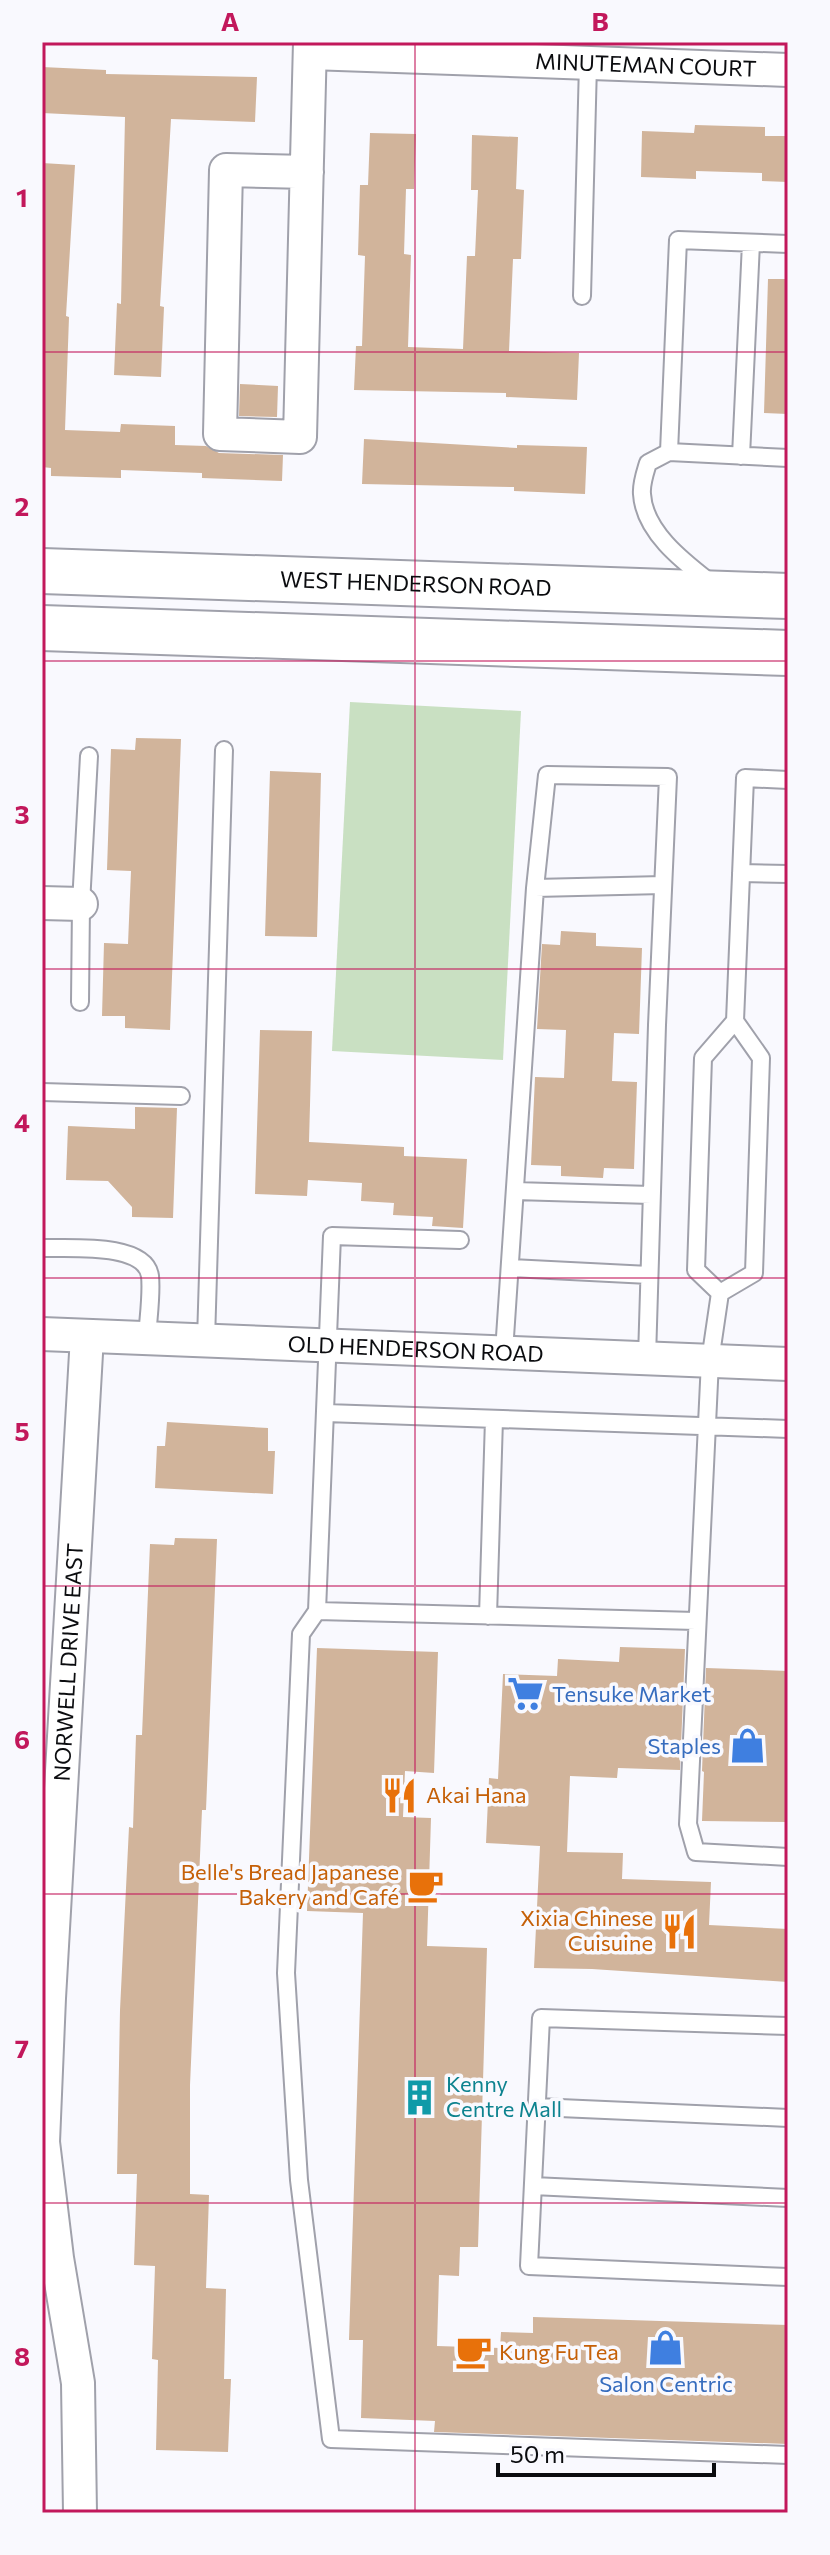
<svg xmlns="http://www.w3.org/2000/svg" width="830" height="2555" font-family="Commissioner,sans-serif">
  <rect width="100%" height="100%" fill="#f9f9fe"/>
  <path fill="#c9e0c2" d="M350,702L521,711L503,1060L332,1051Z"/>
  <path fill="#d1b49b" d="M42,67L106,70V74L257,77L255,122L171,119L160,306L164,307L161,377L114,375L117,303L121,304L125,117L42,113Z
    M695,125L765,127V136H788V182L762,181V173L696,171V179L641,177L642,131L694,133Z
    M370,133L416,134L414,189H406L404,254L411,255L408,347L463,349L467,256H475L478,190H471L472,135L518,137L516,189L524,190L521,259H513L509,351L579,353L577,400L506,397V393L354,390L356,346H362L365,256L358,255L360,185H368Z
    M42,163L75,165L66,316L69,317L65,430L120,432L121,424L175,426V445L206,446L219,453L283,455L282,481L202,478V473L121,470V478L51,476V468L42,467Z
    M768,279H788V414L764,413Z
    M240,384L278,386L277,417L239,416Z
    M364,439L517,448V445L587,447L585,494L514,491V487L362,484Z
    M136,738L181,739L170,1030L125,1028V1016H102L104,943L128,944L131,871L107,870L111,749L135,750Z
    M270,771L321,773L317,937L265,936Z
    M561,931L596,933V946L642,948L639,1034L614,1033L612,1081L637,1082L634,1169L604,1168L603,1178L561,1176V1166L531,1165L535,1077L564,1078L566,1030L537,1029L542,944L560,945Z
    M260,1030L312,1031L309,1142L404,1147V1156L467,1159L463,1228L432,1226L433,1217L393,1215L394,1203L361,1201L362,1183L308,1180L307,1196L255,1194Z
    M135,1107L177,1108L173,1218L132,1217V1207L108,1181L66,1180L68,1126L135,1129Z
    M167,1422L268,1428V1451H275L273,1494L155,1488L157,1446H165Z
    M175,1538L217,1539L206,1810H202L190,2085V2194L209,2195L206,2288L226,2289L224,2379H231L228,2452L156,2450L158,2360L152,2359L155,2266L134,2265L137,2174H117L120,2010L129,1827L133,1828L136,1735H142L150,1544L174,1545Z
    M620,1647L685,1649L680,1770L618,1768L617,1778L570,1776L567,1852L623,1853L622,1879L711,1882L709,1925L788,1929V1982L592,1969L534,1968L540,1846L486,1843L489,1778L498,1779L503,1674L557,1676L558,1659L619,1662Z
    M317,1648L438,1652L434,1773L405,1771L403,1817L431,1818L427,1946L487,1948L478,2247H460L459,2276L439,2275L437,2346L500,2348L501,2332L533,2333V2317L788,2325V2444L434,2432L435,2421L361,2418L363,2340H349L363,1913L307,1911Z
    M706,1668L788,1671V1822L702,1821L704,1772L702,1771Z"/>
  <g fill="none" stroke-linecap="round" stroke-linejoin="round">
    <defs>
      <path id="service" d="M582,296L588,64
        M669,452L678,240L788,244
        M741,456L751,243
        M711,583C684,562 644,532 642,494C641,484 645,473 648,463L669,452L788,458
        M788,780L745,778L735,1021L703,1058L696,1270L720,1293L710,1361L688,1824L696,1852L788,1857
        M741,873L788,874
        M535,888L663,885
        M80,1002L81,904L89,756
        M42,1092L181,1096
        M515,1191L651,1195
        M460,1240L332,1236L317,1611L301,1634L286,1973L299,2180L331,2439L788,2455
        M42,1248C68,1249 145,1242 150,1276C152,1295 148,1319 147,1339
        M511,1268L649,1275
        M720,1293L754,1273L761,1058L735,1021
        M206,1340L224,750
        M504,1352L535,888L547,775L668,777L657,1025L647,1358
        M326,1413L788,1429
        M317,1611L696,1621
        M488,1616L494,1419
        M788,2026L541,2018L529,2266L788,2277
        M537,2107L788,2118
        M533,2186L788,2198"/>
      <g id="minor">
        <path id="s1" d="M310,53L788,70"/>
        <path d="M307,172L226,170L220,434L300,437L310,42"/>
        <path d="M42,903L81,904"/>
        <path id="s2" d="M42,1334L788,1364"/>
        <path id="s3" d="M80,2513L78,2383L57,2258L43,2142L49,1998L87,1336"/>
      </g>
      <g id="secondary">
        <path id="s4" d="M42,571L788,596"/>
        <path d="M42,628L788,653"/>
      </g>
    </defs>
    <use href="#service" stroke="#a0a1ab" stroke-width="20"/>
    <use href="#minor" stroke="#a0a1ab" stroke-width="36"/>
    <use href="#secondary" stroke="#a0a1ab" stroke-width="48"/>
    <use href="#service" stroke="#fff" stroke-width="16"/>
    <use href="#minor" stroke="#fff" stroke-width="32"/>
    <use href="#secondary" stroke="#fff" stroke-width="44"/>
  </g>
  <path fill="none" stroke="#c2185b" stroke-width="2" stroke-opacity="0.55" d="M415,42V2513M42,352H788M42,661H788M42,969H788M42,1278H788M42,1586H788M42,1894H788M42,2203H788"/>
  <defs>
    <symbol id="supermarket-bare" viewBox="-9 -9 18 18"><path d="M-6-5.5h2.5l.6 2H6L4.5 2H-2.5L-4.4-4H-6ZM-1.5 3.2a1.3 1.3 0 1 0 .1 0ZM3 3.2a1.3 1.3 0 1 0 .1 0Z" fill="#3f7fe0" stroke="#f9f9fe" stroke-width="2.5" paint-order="stroke"/></symbol>
    <symbol id="shop-bare" viewBox="-9 -9 18 18"><path d="M-5-2.5h2.3a2.7 3.5 0 0 1 5.4 0H5L5.5 6h-11ZM-1.5-2.5h3a1.5 2.3 0 0 0-3 0Z" fill="#3f7fe0" stroke="#f9f9fe" stroke-width="2.5" paint-order="stroke"/></symbol>
    <symbol id="restaurant-bare" viewBox="-9 -9 18 18"><path d="M-5-6h1v4h1v-4h1v4h1v-4h1v5L-1.5 .5V6h-2V.5L-5-1ZM5-6V6H3V1.5H1.5Q1.5-4 5-6Z" fill="#e8710a" stroke="#f9f9fe" stroke-width="2.5" paint-order="stroke"/></symbol>
    <symbol id="cafe-bare" viewBox="-9 -9 18 18"><path d="M-5.5-4.5H6V0H3Q3 3.5 0 3.5H-2.5Q-5.5 3.5-5.5 0ZM3-3.2v2h1.7v-2ZM-6 4.5H4V6H-6Z" fill="#e8710a" stroke="#f9f9fe" stroke-width="2.5" paint-order="stroke"/></symbol>
    <symbol id="building-bare" viewBox="-9 -9 18 18"><path d="M-4-6H4V6H1V3H-1V6H-4ZM-2.5-4.3h1.7v1.8h-1.7ZM.8-4.3h1.7v1.8H.8ZM-2.5-1h1.7V.8h-1.7ZM.8-1h1.7V.8H.8Z" fill="#0f9aa8" stroke="#f9f9fe" stroke-width="2.5" paint-order="stroke"/></symbol>
  </defs>
  <g fill-rule="evenodd">
    <use href="#supermarket-bare" x="500" y="1668" width="51" height="51"/>
    <use href="#shop-bare" x="722" y="1720" width="51" height="51"/>
    <use href="#restaurant-bare" x="374" y="1770" width="51" height="51"/>
    <use href="#cafe-bare" x="400" y="1860" width="51" height="51"/>
    <use href="#restaurant-bare" x="654" y="1906" width="51" height="51"/>
    <use href="#building-bare" x="394" y="2072" width="51" height="51"/>
    <use href="#shop-bare" x="640" y="2322" width="51" height="51"/>
    <use href="#cafe-bare" x="448" y="2326" width="51" height="51"/>
  </g>
  <g text-anchor="middle" stroke-width="7" stroke-linejoin="round" paint-order="stroke">
    <g font-size="22" fill="#0b0c0f" stroke="#f9f9fe">
      <text dy="8" stroke="none"><textPath href="#s1" startOffset="336">MINUTEMAN COURT</textPath></text>
      <text dy="8" stroke="none"><textPath href="#s4" startOffset="374">WEST HENDERSON ROAD</textPath></text>
      <text dy="8" stroke="none"><textPath href="#s2" startOffset="374">OLD HENDERSON ROAD</textPath></text>
      <text dy="8" stroke="none"><textPath href="#s3" startOffset="854">NORWELL DRIVE EAST</textPath></text>
    </g>
    <g font-size="22" fill="#366cbe" stroke="#f9f9fe" text-anchor="start">
      <text x="552" y="1702">Tensuke Market</text>
      <text x="721" y="1754" text-anchor="end">Staples</text>
      <text x="666" y="2392" text-anchor="middle">Salon Centric</text>
    </g>
    <g font-size="22" fill="#c56008" stroke="#f9f9fe" text-anchor="start">
      <text x="426" y="1803">Akai Hana</text>
      <text x="399" y="1880" text-anchor="end">Belle's Bread Japanese<tspan x="399" dy="25">Bakery and Café</tspan></text>
      <text x="653" y="1926" text-anchor="end">Xixia Chinese<tspan x="653" dy="25">Cuisuine</tspan></text>
      <text x="499" y="2360">Kung Fu Tea</text>
    </g>
    <g font-size="22" fill="#0d838f" stroke="#f9f9fe" text-anchor="start">
      <text x="446" y="2092">Kenny<tspan x="446" dy="25">Centre Mall</tspan></text>
    </g>
  </g>
  <rect width="830" height="2555" fill="none" stroke="#f9f9fe" stroke-width="88"/>
  <path d="M498 2463v12h216v-12" fill="none" stroke="#0b0c0f" stroke-width="4"/>
  <text x="510" y="2463" font-size="24" fill="#0b0c0f" stroke="#f9f9fe" stroke-width="6" paint-order="stroke">50 m</text>
  <rect x="44" y="44" width="742" height="2467" fill="none" stroke="#c2185b" stroke-width="3"/>
  <g font-size="26" text-anchor="middle" font-weight="bold" fill="#c2185b">
    <text x="230" y="31">A</text>
    <text x="600" y="31">B</text>
    <text x="22" y="207">1</text>
    <text x="22" y="516">2</text>
    <text x="22" y="824">3</text>
    <text x="22" y="1132">4</text>
    <text x="22" y="1441">5</text>
    <text x="22" y="1749">6</text>
    <text x="22" y="2058">7</text>
    <text x="22" y="2366">8</text>
  </g>
</svg>
